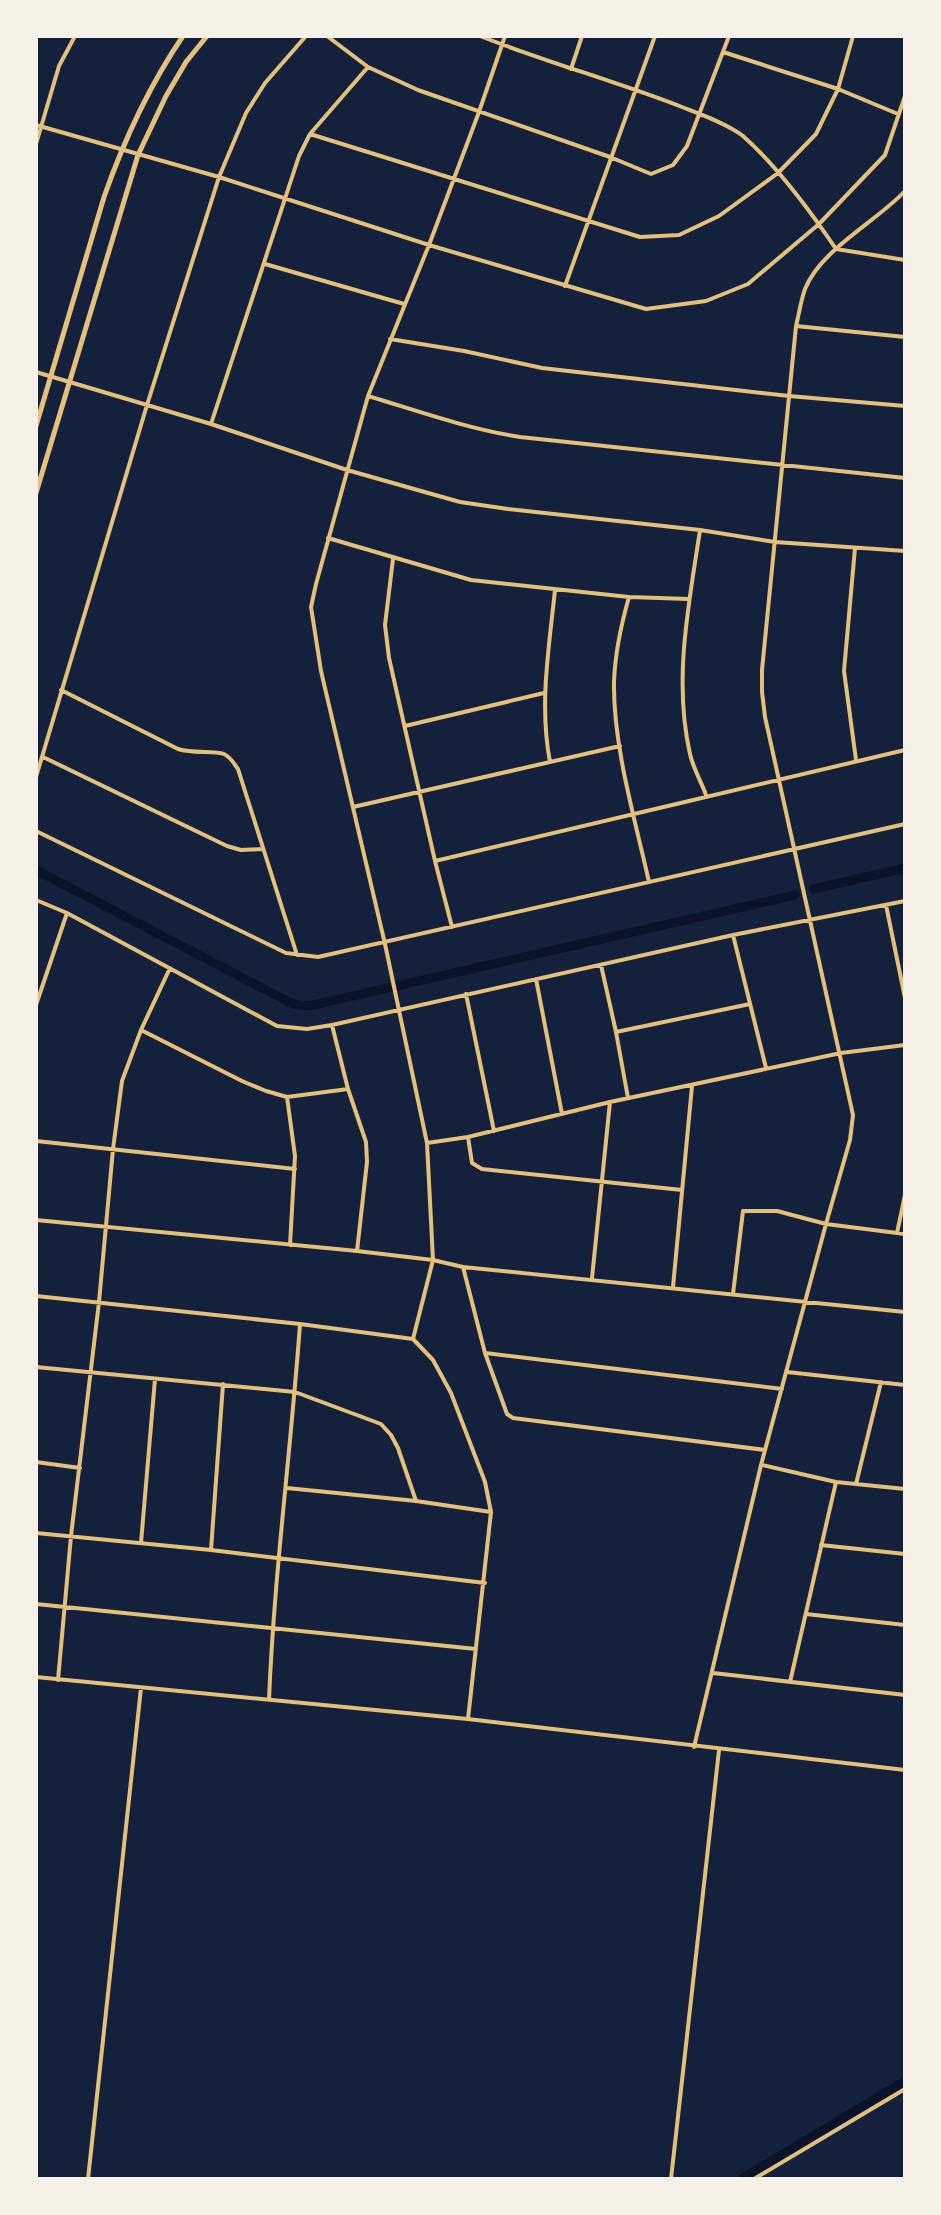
<svg xmlns="http://www.w3.org/2000/svg" width="941" height="2215" font-family="'DejaVu Sans',sans-serif">
  <rect width="100%" height="100%" fill="#14213d"/>
  <g fill="none" stroke-linecap="round" stroke-linejoin="round">
    <path stroke="#0b132b" stroke-width="9" d="M36,870L293,1004L309,1006L795,895
      M814,889L905,868
      M741,2179L905,2081"/>
    <path stroke="#e5c07b" stroke-width="4" d="M327,36L368,67L418,90L610,157L651,174L673,165L687,146L729,36
      M480,36C546,62 615,81 682,107C700,114 728,124 743,136C777,166 811,212 836,249L905,260
      M723,52L838,89L898,114
      M571,69L582,36
      M36,125L219,177L429,245L646,309L706,301L748,284L819,224L885,155L905,96
      M310,134L640,237L679,235L719,216L778,173L816,134L838,89L853,36
      M36,144L59,66L75,36
      M265,264L404,304
      M565,286L655,36
      M796,326L905,337
      M390,339L464,351L542,368L789,396L905,406
      M36,372L211,424L347,470L460,502L508,509L700,530L775,542L905,551
      M368,396C418,411 468,429 520,437L905,478
      M211,424L299,156L310,134L368,67
      M700,530C689,604 673,679 690,754C693,768 701,781 706,795
      M328,538L471,580L629,597L689,599
      M855,548L844,671L856,760
      M393,559L385,625L389,658L435,861L452,927
      M629,597C621,625 615,653 614,682C613,746 635,819 649,882
      M61,690L178,749C193,754 214,750 224,754C231,757 234,764 238,769L297,955
      M405,726L544,693
      M43,757L227,846L241,850L262,849
      M550,762C539,705 549,648 555,590
      M36,777L147,405L219,177L246,113L265,83L306,36
      M353,807L620,746
      M36,831L286,953L318,957L905,824
      M435,861C592,825 748,786 905,750
      M36,900L67,913L277,1026L307,1029L332,1025L733,935L905,901
      M886,905L905,998
      M733,935L766,1068
      M601,965L616,1032L628,1098
      M536,979L562,1114
      M466,994L494,1131
      M36,1005L67,913
      M332,1025L348,1089L366,1142L367,1162L357,1251
      M141,1030L242,1081L266,1091L287,1097L348,1089
      M616,1032L750,1004
      M287,1097L295,1156L290,1245
      M468,1137L472,1163L482,1169L682,1190
      M36,1141L295,1169
      M427,1143L468,1137L610,1102L841,1053L905,1045
      M36,1220L357,1251L433,1260L463,1267L905,1312
      M897,1233L905,1195
      M463,1267L485,1353L507,1414L513,1418L765,1450
      M592,1278L610,1102
      M673,1287L692,1086
      M733,1294L743,1211H777L826,1224L905,1234
      M36,1296L300,1324L413,1339L433,1360L451,1393L485,1482L491,1512L468,1719
      M413,1339L433,1260L427,1143L385,944L321,671L311,607L316,584L368,396L429,245L479,112L505,36
      M485,1353L782,1389
      M36,1367L295,1392L381,1424L391,1435L398,1448L416,1501
      M787,1372L905,1385
      M36,1462L80,1468
      M762,1465L836,1482L905,1489
      M856,1484L881,1382
      M287,1488L416,1501L491,1512
      M36,1533L211,1550L485,1583
      M141,1543L155,1379
      M821,1545L905,1554
      M211,1550L223,1384
      M36,1604L476,1649
      M806,1614L905,1625
      M713,1673L905,1695
      M36,1677L468,1719L905,1770
      M58,1680L71,1536L99,1302L113,1149L122,1081L141,1030L170,968
      M790,1682L836,1482
      M269,1700C274,1575 291,1450 300,1324
      M694,1747L761,1465L826,1224L850,1140L853,1115L765,717L762,692V670L796,326C799,314 801,300 805,289C821,249 876,222 905,191
      M88,2179L141,1688
      M671,2179L719,1750
      M754,2179L905,2089"/>
    <path stroke="#e5c07b" stroke-width="5" d="M36,426L104,197C124,140 149,86 183,36
      M36,493L138,155L166,96L186,62L207,36"/>
  </g>
  <rect width="941" height="2215" fill="none" stroke="#f6f1e7" stroke-width="76"/>
</svg>
